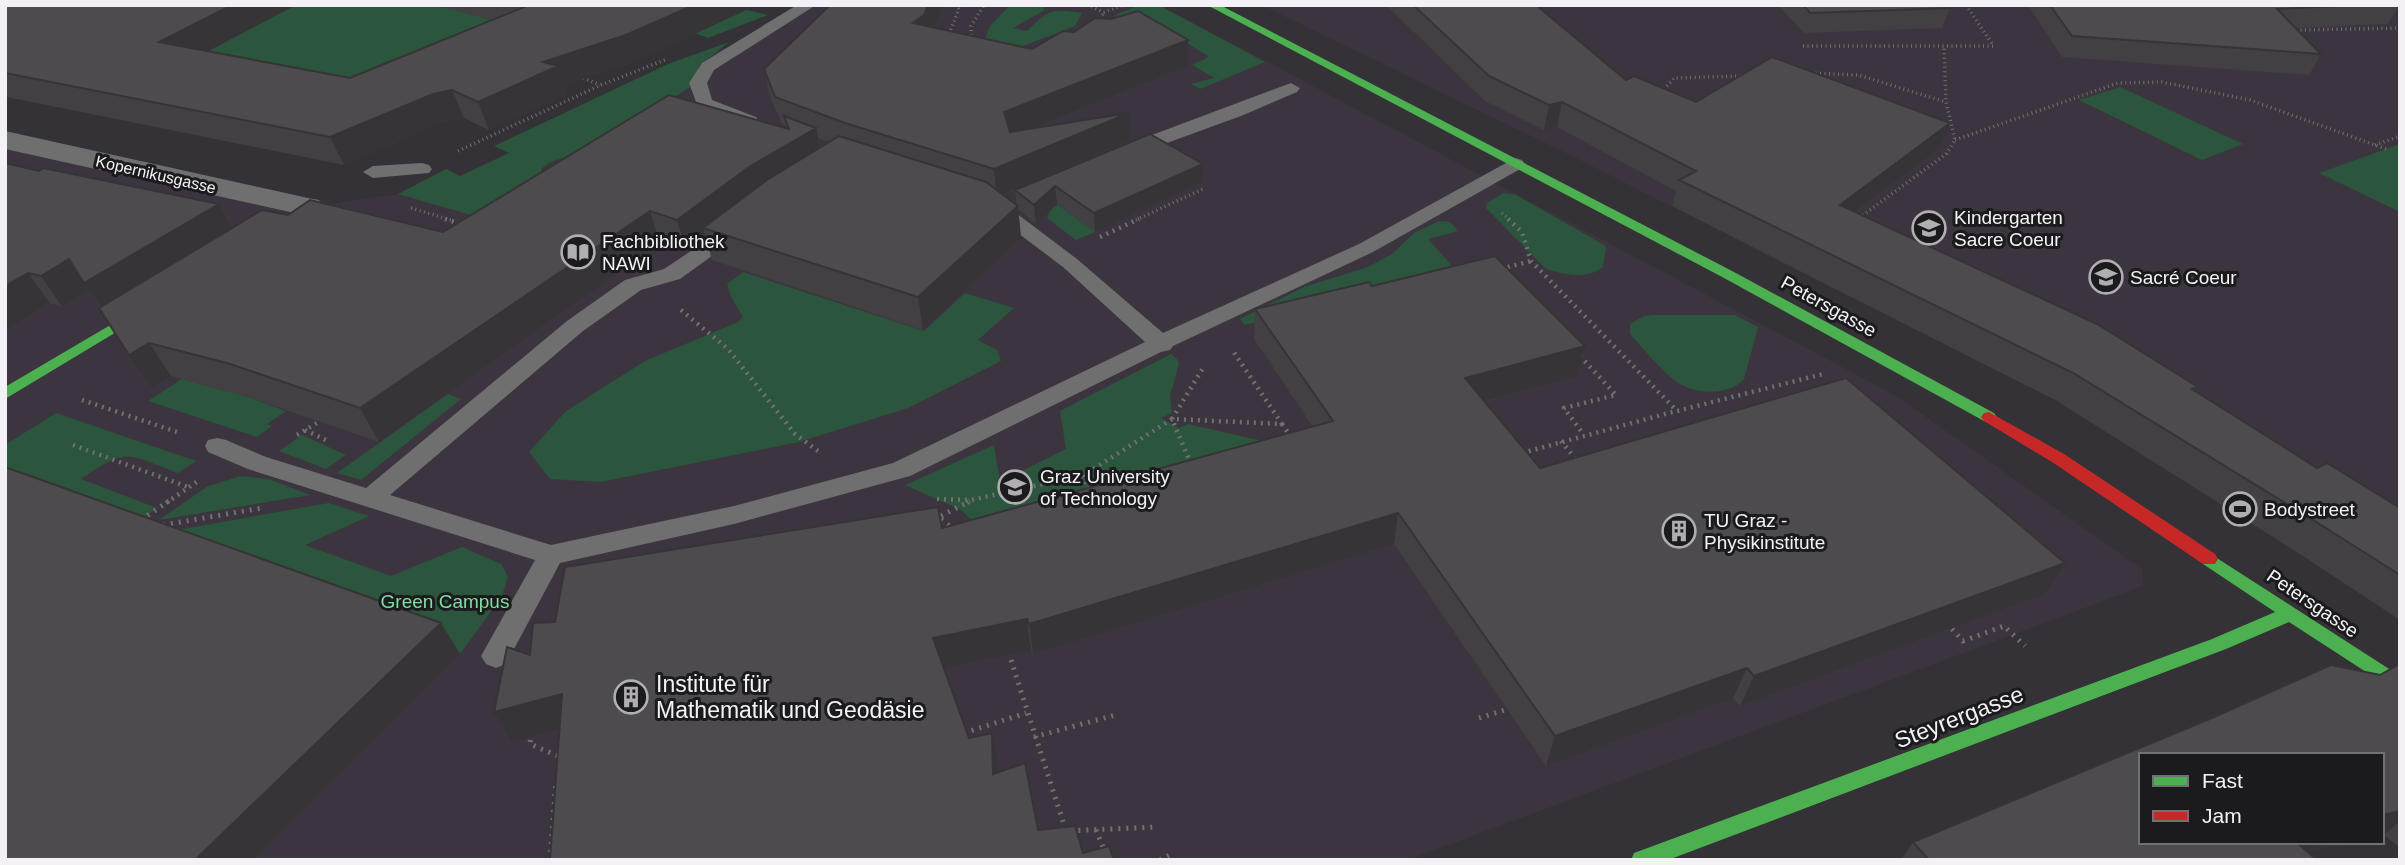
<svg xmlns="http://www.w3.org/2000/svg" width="2405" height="865" font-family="Helvetica,sans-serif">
  <rect width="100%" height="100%" fill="#343236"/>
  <path fill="#3c3540" d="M811,5H1160L1895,395L2143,570V586L1408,860H5V140L308,207L398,194L446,169L460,176L509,153L496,147L783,23Z
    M1261,5H2400V513L2075,349L2028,387L1566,153Z"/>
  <path fill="#2b553c" d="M257,5H573L366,101L44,36Z
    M1010,5L1045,7L1043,9L1045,10L1013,28L1027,31C1051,8 1050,9 1082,13L1075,26L1010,51L983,45L990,26Z
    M1140,5H1158L1265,62L1200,89L1191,84L1214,78L1192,65L1209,57L1184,41L1097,43L1117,14Z
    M738,8L768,15L708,38L671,24Z
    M729,42L700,65L689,88L575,157C562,157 551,160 541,169L542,174L478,217L398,194L446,169L460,176L509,153L494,146L668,64Z
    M2120,87L2243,144L2202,160L2079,100Z
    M2400,144V212L2319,173Z
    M1504,193L1516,195L1604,245L1606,247L1603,267C1586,280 1563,275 1545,268L1486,208L1487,203Z
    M1058,205L1095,232L1076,240L1047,218L1052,208Z
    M1439,221L1450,222L1458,231L1428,239L1452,266L1484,259L1302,312L1245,325L1240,319L1304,287L1368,267L1392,254L1414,233Z
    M743,272L924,331L965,293L1014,308L978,340L997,350L1001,361L908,408L799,442L601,482L550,479L529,452L566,411L645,361L738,322L743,317L731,297L727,284Z
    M1654,315H1735L1758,327L1744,379C1729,396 1696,395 1677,382C1660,370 1645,350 1630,334V324L1644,316Z
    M1171,354L1178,360L1179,364L1170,396L1172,413L1161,418L1179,428L1188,424L1267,442L974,522L961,510L905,485L994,445L1000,482L1066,449L1060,411Z
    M182,379L248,397L286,411L267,424L272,426L257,437L148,401Z
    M448,394L461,399L361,480L337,473Z
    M56,413L196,461L178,473C126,454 128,447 81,479L157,508L124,532L5,488V445Z
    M302,435L346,455L326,469L279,451Z
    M241,476L269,479L310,495L159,520L208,486Z
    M329,503L369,516L305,545L391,576L462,547L501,564L508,577L501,598L460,654L137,537Z"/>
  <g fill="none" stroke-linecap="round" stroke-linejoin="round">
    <path stroke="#706f72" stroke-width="3.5" stroke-dasharray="1 3.5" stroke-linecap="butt" d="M1087,5L1104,12L1124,5
      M1966,5L1993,45
      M1098,23L1104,12
      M2296,30L2400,28
      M949,34L959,9L957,5
      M971,40V26L984,5
      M1803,46H1993
      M1811,73L1858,75L1946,102
      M579,76L600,85
      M1661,93L1674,78L1743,76
      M1955,140L2118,83L2162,82L2250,100L2386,149
      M2375,145L2400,136
      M458,151L601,85L667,59
      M411,208L451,220
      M1502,213L1510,220
      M1859,218L1946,154L1955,140L1946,102L1944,46
      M1136,220L1203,189"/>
    <path stroke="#706f72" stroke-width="4.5" stroke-dasharray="2 5" stroke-linecap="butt" d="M445,219L462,224
      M1508,219L1522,232L1531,261L1677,411L1823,374
      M1100,237L1139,219
      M1501,269L1531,261
      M681,310L728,349L795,434L818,451
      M1580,356L1616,395L1564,408L1584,435
      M82,400L177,432
      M1282,424L1292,438
      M305,430L326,440
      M297,435L317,423
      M1561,441L1578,462
      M73,445L188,487
      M1522,453L1676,411
      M1191,464L1172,419L1203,368
      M1084,475L1088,489L1091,488
      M937,499L971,500L1084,475L1172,419L1282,424L1233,351
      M166,503L198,481
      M967,503L970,501"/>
    <path stroke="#706f72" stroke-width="5" stroke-dasharray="2 6" stroke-linecap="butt" d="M935,514L952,528
      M941,516L970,501
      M141,520L169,501
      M163,525L262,508
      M1952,629L1963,641L2004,626L2025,646
      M1011,660L1066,831L1157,827
      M1479,718L1508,709
      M531,732L530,744L558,756L557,761
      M964,733L1026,713
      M1034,737L1119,714
      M1096,830L1108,860
      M550,860L556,780
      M1160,860L1170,855"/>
    <path fill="#6f6f6f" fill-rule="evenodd" d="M797,5H816L714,70L707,83L712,100L756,117L759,121L756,125H744L698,107L689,83L702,63Z
      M1291,83L1300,88L1297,92L1241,116L1134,155L1127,157L1118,151L1120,147Z
      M1515,158L1522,160L1525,164L1522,168L1373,252L1173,346L1170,350L1161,352L910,476L734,524L560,563L506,664L496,668L486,664L481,656L535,560L248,469L208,452L205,446L208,440L217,438L226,440L266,457L366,488L567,321L625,280L664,269L727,227H741L744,231L741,235L680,279L641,290L583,331L390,495L551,545L734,506L893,463L1145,342L1063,267L986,209L983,205L986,201H1000L1077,259L1163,333L1359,244Z
      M422,163L429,165L432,169L429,173L373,178L363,172L373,166Z"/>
    <path fill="#6f6f6f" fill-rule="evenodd" d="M5,131L308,198L319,200L324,207L319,214L308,216L5,149Z"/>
    <path fill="#4caf50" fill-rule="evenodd" d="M1207,5H1220L1734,272L1994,413L1997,417L1989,422L1984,421L1724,278Z
      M158,297L165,301L163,304L5,399V387Z
      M2209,553L2400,676V694L2289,622L2226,649L1668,860H1631L1634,853L2212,639L2275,612L2203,564L2200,559L2203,554Z"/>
    <path fill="#c62828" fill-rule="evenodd" d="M1989,412L2064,454L2215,554L2218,559L2215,564H2203L2052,462L1984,421L1981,417L1984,413Z"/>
  </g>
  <path fill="#424043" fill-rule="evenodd" d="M5,5H296L208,51L350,78L492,20L433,5H757L634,62L564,85L567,94L489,130L464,118L444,121L344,165L7,97L5,98Z
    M1386,5H1536L1626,80L1696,102L1939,149L1856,212L2198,387L2195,391L2317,468L2400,508V620L2303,556L2057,401L1672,206L1676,191L1557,127L1544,130L1485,101Z
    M1778,5H1947L1950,8L1942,28L1804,33Z
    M2028,5H2400L2388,24L2296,28L2321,54L2309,75L2062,57Z
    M933,27L1032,49L1074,32L1188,40V66L1035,128L1130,140L1003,195L1017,205L1015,190L1150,134L1203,182L1095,232L1057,204L1036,224L1018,209L1021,238L923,330L712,260L706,238L687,252L660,243L379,442L248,397L171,376L152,388L89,290L62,307L50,303L5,330V163L39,171L219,204L233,227L288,215L443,232L787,128L786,126L782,124L770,96L764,69ZM818,138L829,142L820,148Z
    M1372,286L1585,346L1577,376L1484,402L1540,468L2045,594L1740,706L1733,698L1546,766L1394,544L1033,654L1031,650L943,668L969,738L998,763V772L1038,830L1083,853L559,730L512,742L494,712L530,655L555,622L942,528L1313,427L1254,339L1255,309Z
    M2400,666V848L2384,835L2382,836V755L2141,842H2354L2308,852L2317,860H1901L1913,842L2380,675Z"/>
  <path fill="#363437" d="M232,5H296L174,69L159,42Z
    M694,5H757L634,62L564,85L567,94L489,130L478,102L543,62Z
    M928,5H943L928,41L913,23Z
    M1188,40V66L1007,139L1004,112Z
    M452,90L464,118L444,121L344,165L330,137L433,94Z
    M1562,102L1557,127L1544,130L1549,105Z
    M1129,113L1130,140L997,197L994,169Z
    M1950,123L1939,149L1830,231L1840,205Z
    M816,128L822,159L703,228L706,238L687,252L677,220L749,167Z
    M1203,164V182L1095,232L1094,213Z
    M1055,186L1057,204L1036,224L1034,205Z
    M219,204L236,234L105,313L89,290L62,307L41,276L69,259Z
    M1018,206L1021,238L923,330L918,297Z
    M650,211L660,243L379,442L360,408Z
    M28,273L50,303L5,330V286Z
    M149,343L171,376L152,388L129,355Z
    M1585,346L1577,376L1460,408L1465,378Z
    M1398,513L1394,544L1033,654L1029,624Z
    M2065,563L2045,594L1740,706L1754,676Z
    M1027,619L1031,650L939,669L933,638Z
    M441,623L460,654L252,860H195Z
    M1747,668L1733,698L1546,766L1555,736Z
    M562,694L578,725L512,742L494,712Z
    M992,733L998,763V804L993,774Z
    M2400,811V821L2384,835L2382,836V815Z
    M2282,842H2354L2276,860Z"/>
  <path fill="#4d4b4e" stroke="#363437" stroke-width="2" d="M5,5H232L159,42L350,78L529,5H694L626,35L543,62L558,66L478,102L452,90L433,94L330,137L5,73Z
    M830,5H928L924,15L913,23L1032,49L1063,31L1074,32L1095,18L1111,19L1138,11L1188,40L1004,112L1010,132L1129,113L994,169L845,123L775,97L764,69Z
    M1413,5H1536L1626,80L1634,76L1696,102L1772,57L1950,123L1840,205L2097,324L2198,387L2192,389L2317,468L2327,463L2400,508V575L2326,528L2073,373L1679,180L1696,171L1562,102L1549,105L1489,76Z
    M1803,5H1947L1950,8L1810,13Z
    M2050,5H2364L2277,9L2321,54L2072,36Z
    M669,95L789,129L784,116L816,128L749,167L677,220L650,211L360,408L227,363L149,343L129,355L99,308L262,210L288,215L310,200L443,232Z
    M1150,134L1203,164L1094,213L1055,186L1034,205L1015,190Z
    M839,136L986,182L1018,206L918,297L703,228L767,180Z
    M5,163L39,171L43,168L219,204L84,283L69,259L41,276L28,273L5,286Z
    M1495,256L1585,346L1465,378L1540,468L1846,378L2065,563L1754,676L1747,668L1555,736L1398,513L1029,624L1027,619L933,638L969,738L992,733L993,774L1025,763L1038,830L1075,826L1083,853L1109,846L1114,860H550L562,694L494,712L507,647L530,655L533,623L555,622L565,567L938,507L942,528L1333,421L1255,309L1369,282L1372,286Z
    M5,467L441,623L195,860H5Z
    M2331,665L2380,675L2398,665L2400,666V811L2382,815V755H2141V842H2296L2317,860H1929L1913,842L2212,718Z"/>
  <defs>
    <symbol id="school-ring" viewBox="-11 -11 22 22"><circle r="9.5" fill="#1b1a1d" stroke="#b0aeb2" stroke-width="1.5"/><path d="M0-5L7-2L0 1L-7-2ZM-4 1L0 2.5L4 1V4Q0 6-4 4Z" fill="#b0aeb2"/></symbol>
    <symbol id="library-ring" viewBox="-11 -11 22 22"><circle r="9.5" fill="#1b1a1d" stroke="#b0aeb2" stroke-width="1.5"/><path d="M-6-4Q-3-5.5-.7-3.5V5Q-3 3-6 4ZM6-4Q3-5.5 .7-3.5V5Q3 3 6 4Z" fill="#b0aeb2"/></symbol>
    <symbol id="university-ring" viewBox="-11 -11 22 22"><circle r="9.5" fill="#1b1a1d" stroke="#b0aeb2" stroke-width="1.5"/><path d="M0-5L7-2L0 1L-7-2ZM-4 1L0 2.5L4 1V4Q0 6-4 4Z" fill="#b0aeb2"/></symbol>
    <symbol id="stadium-ring" viewBox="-11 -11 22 22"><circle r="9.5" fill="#1b1a1d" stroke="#b0aeb2" stroke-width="1.5"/><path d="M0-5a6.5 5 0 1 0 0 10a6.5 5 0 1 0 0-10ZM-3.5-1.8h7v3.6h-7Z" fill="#b0aeb2"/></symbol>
    <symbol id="building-ring" viewBox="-11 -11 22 22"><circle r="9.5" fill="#1b1a1d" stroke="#b0aeb2" stroke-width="1.5"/><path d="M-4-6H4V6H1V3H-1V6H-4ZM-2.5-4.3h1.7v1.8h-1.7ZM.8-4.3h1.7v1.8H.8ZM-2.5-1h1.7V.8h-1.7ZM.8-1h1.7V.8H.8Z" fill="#b0aeb2"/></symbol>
  </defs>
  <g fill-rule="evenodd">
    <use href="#school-ring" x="1910" y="209" width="38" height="38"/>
    <use href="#library-ring" x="559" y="233" width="38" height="38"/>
    <use href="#school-ring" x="2087" y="258" width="38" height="38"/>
    <use href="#university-ring" x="996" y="468" width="38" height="38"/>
    <use href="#stadium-ring" x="2221" y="490" width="38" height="38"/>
    <use href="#building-ring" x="1660" y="512" width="38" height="38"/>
    <use href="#building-ring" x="612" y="678" width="38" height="38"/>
  </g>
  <g text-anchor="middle" stroke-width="6" stroke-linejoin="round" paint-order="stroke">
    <g font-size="16" fill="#f3f1f5" stroke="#1b1a1d">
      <text transform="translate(156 174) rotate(13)" y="6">Kopernikusgasse</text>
    </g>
    <g font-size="19" fill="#f3f1f5" stroke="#1b1a1d" text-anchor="start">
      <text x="1954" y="224">Kindergarten<tspan x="1954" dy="22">Sacre Coeur</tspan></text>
      <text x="602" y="248">Fachbibliothek<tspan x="602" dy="22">NAWI</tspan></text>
      <text x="2130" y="284">Sacré Coeur</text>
      <text x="1040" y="483">Graz University<tspan x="1040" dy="22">of Technology</tspan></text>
      <text x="2264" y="516">Bodystreet</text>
      <text x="1704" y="527">TU Graz -<tspan x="1704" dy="22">Physikinstitute</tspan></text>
    </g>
    <g font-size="19" fill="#f3f1f5" stroke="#1b1a1d">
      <text transform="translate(1829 306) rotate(29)" y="7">Petersgasse</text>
      <text transform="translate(2313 603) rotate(34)" y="7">Petersgasse</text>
    </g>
    <g font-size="19" fill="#7edea2" stroke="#1b1a1d">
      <text x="445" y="608">Green Campus</text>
    </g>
    <g font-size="23" fill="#f3f1f5" stroke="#1b1a1d" text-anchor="start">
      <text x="656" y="692">Institute für<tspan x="656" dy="26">Mathematik und Geodäsie</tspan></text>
    </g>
    <g font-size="23" fill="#f3f1f5" stroke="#1b1a1d">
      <text transform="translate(1959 717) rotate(-21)" y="8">Steyrergasse</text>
    </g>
  </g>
  <rect width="2405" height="865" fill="none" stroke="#f3f1f5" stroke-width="14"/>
  <rect x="2139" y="753" width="245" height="91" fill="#1b1a1d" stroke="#717073" stroke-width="2"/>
  <rect x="2153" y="776" width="35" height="10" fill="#4caf50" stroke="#717073" stroke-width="2"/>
  <text x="2202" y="788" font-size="21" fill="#f3f1f5">Fast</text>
  <rect x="2153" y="811" width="35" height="10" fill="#c62828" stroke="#717073" stroke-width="2"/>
  <text x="2202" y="823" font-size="21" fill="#f3f1f5">Jam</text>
</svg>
